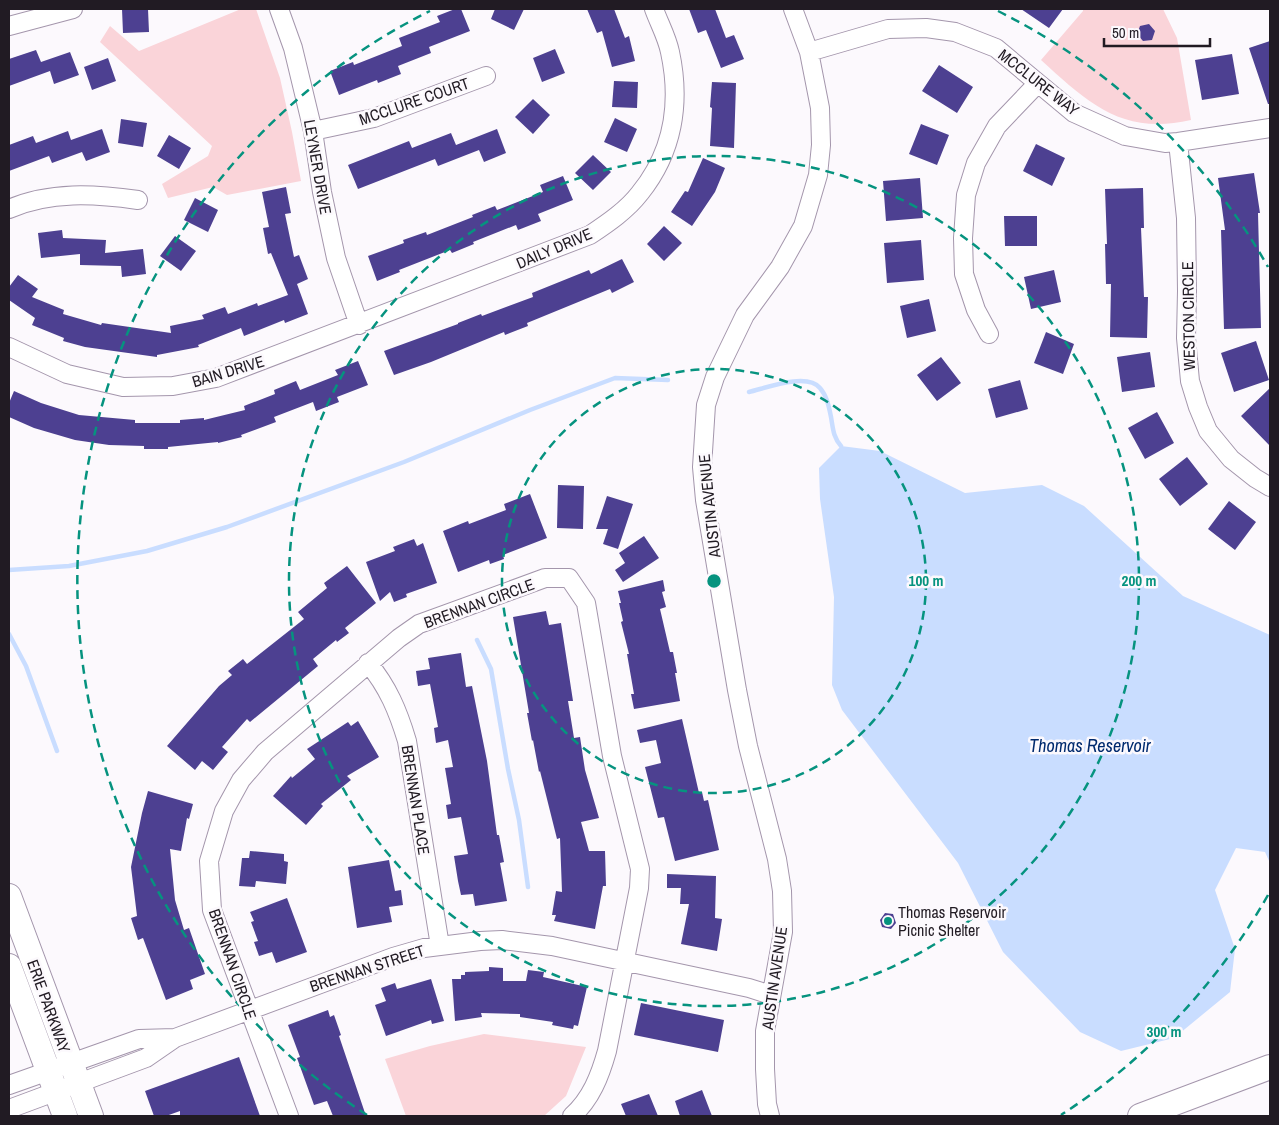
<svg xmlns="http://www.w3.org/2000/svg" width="1279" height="1125" font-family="'Archivo Narrow',sans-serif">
  <rect width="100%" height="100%" fill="#fcf9fd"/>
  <path fill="#fad4d9" d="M241,9H256L280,78L292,132L301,181L227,195L213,187L168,198L162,184L208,156L212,146L100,42L110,26L139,51Z
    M1083,9H1163L1177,38L1191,120C1123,136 1088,103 1041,60L1083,11Z
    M484,1034L586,1047L566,1096L544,1116H406L385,1059L430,1046Z"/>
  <path fill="#c9ddff" d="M841,446L880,451L965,493L1042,485L1084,506L1183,596L1270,635V863L1265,852L1236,848L1215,890L1235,949L1230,992L1174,1038L1121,1051L1080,1032L1003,952L958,863L842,710L832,685L834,597L820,499L819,468Z"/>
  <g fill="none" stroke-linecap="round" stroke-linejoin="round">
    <path stroke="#c9ddff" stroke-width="4.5" d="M749,392C766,388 807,372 820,388C827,396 829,407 831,417C833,428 833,437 841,446
      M9,570L69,566L147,551L227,527L404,462L530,410L615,378L668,380
      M9,634L26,666L57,751
      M477,640L491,669L508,769L519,820L528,887"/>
  </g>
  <path fill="#4d4091" d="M122,9H148L149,32L123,33Z
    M455,9H461L470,31L429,47L431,53L398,66L401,74L378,83L377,80L339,95L330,71L353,62L354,65L402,46L399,38L440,22L437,16Z
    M495,9H524L514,30L491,19Z
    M587,9H614L625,38L629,36L635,61L612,67L602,31L597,33Z
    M689,9H715L726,38L734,35L744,59L721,68L706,30L698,33Z
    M1021,9H1063L1049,28Z
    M1149,24L1155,31L1152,40L1143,41L1137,34L1140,26Z
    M1270,41V104H1268L1249,48Z
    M555,49L565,73L542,82L533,58Z
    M36,50L41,62L70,52L79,75L54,84L50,71L9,86V59Z
    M1232,54L1239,94L1202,100L1195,60Z
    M108,58L116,81L92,90L84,67Z
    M939,65L973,87L957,113L922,91Z
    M614,81L638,82L637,108L612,107Z
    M712,82L736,83L734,148L710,146L712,108L710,107Z
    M533,99L550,115L533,134L515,117Z
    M615,118L637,129L627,152L604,142Z
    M121,119L147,123L143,147L118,143Z
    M921,124L949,135L937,165L909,154Z
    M102,129L110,152L86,161L82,152L52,163L49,156L9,171V145L33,136L36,143L68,131L71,140Z
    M497,129L506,153L484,162L479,150L438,166L435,159L358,189L348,165L409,141L412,148L451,133L456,145Z
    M169,135L191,148L179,169L157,156Z
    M1036,144L1065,158L1052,186L1023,171Z
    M593,155L611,172L593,190L575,173Z
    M703,158L725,168L715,192L692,226L671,212L685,191L688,192Z
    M1254,173L1260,213H1258L1261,328L1224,329L1221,230H1225L1218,178Z
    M563,176L573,200L538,214L541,221L518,230L516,225L473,242L474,244L452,253L450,250L399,270L400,272L377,281L368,256L404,243L403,240L426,232L427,235L473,217L472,215L495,206L497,210L543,192L540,185Z
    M920,178L923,218L886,221L883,181Z
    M286,187L291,213L285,214L294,257L299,255L308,279L297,284L308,314L285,323L284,320L244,336L241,328L198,345L199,347L157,355V357L85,347L63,341L64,338L32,325L35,318L9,300V287L18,275L38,289L32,297L64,310L63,314L101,325L102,323L171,333L170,326L204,319L202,315L225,307L228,314L257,303L258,306L288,295L271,253L268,254L263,228L269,227L262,192Z
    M1143,188L1144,228H1141L1144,297H1148L1147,338L1110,337L1111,284H1106L1105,244H1107L1105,189Z
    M195,198L218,210L208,232L184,220Z
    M1004,216H1037V246H1005Z
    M664,226L682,243L664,261L647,244Z
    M62,230L63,238L106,240L105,253L143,249L146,274L122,277L121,266L80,265V254L41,258L38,233Z
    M175,236L196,251L181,271L160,256Z
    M921,240L924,280L887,283L884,243Z
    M622,259L634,282L612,293L610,289L527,323L528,326L505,335L504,332L431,362L394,375L384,351L458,324V323L481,314L482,316L533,297L532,293L589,270L591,274Z
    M1054,270L1061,302L1031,309L1024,277Z
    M929,299L936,331L907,338L900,306Z
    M1046,332L1074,344L1063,374L1034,363Z
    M1256,341L1269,380L1234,392L1221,353Z
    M1150,352L1155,387L1122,392L1117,357Z
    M941,357L961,383L937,401L917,375Z
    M358,361L368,385L337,397L339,402L316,411L313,402L274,417L276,422L241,435L242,437L218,443V442L168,447V449H144V446L109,445L75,440L34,428L9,417V403L14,391L41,403L79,415L135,420V423H180V420L204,418V420L245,410L244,406L275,394L274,390L296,381L300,390L338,375L335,370Z
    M1020,380L1028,409L996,418L988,389Z
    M1270,388V446L1241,416Z
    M1157,412L1174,443L1145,459L1128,428Z
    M1187,457L1208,484L1180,506L1159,479Z
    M558,485L584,486L583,529L557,528Z
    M530,494L547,538L503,555L504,559L490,564L489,560L458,572L443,531L468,521L469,524L506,510L504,504Z
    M607,496L633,504L618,549L603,544L608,529H596Z
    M1229,501L1256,522L1235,550L1208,529Z
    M644,536L659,558L623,582L615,570L625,563L619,553Z
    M414,539L417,546L423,543L437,583L406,594L407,597L394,602L390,592L380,601L366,562L395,551L393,547Z
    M347,566L376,603L345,628L349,633L337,642L336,640L313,659L318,666L250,722L247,719L222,747L228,752L213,770L202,761L195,770L167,746L219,686L232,675L228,671L243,659L247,664L304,619L298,612L327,588L324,583Z
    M663,580L665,591L662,592L666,607L660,609L670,652H673L677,673H675L680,701L634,709L631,694H634L627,654H629L621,622L623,621L619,603H621L618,591Z
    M546,611L549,625L561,623L573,701H568L574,738L580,737L585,770L599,818L581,822L589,851H605L606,886H603L595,929L554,921L556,915H552L556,891L562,892L560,838L557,839L540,771L539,772L533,740L532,741L527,713H529L513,617Z
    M461,653L466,687L472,686L487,761L497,835H499L504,862L500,863L507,901L475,906L473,894L461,895L458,881L454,856L468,854L461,817L448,819L446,805L451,804L445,768L453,767L448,740L436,743L434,728L438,727L430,684L418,686L416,671L430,669L428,658Z
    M682,719L699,793L702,792L704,801L708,800L719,850L675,861L664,817L658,818L645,767L661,763L656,740L640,743L637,730Z
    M358,721L379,757L347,776L351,780L321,804L323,806L306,825L273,796L291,776L292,778L315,759L307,749L348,722L351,726Z
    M148,791L193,804L189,819L187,818L181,851L170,849L175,900L184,930L189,928L205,974L190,980L193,989L166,1000L143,938L138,940L131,918L137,916L131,867L142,813Z
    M250,851L284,854V861L288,862L286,884L256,881L255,887L239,886L242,858H249Z
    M389,860L395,891L401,890L403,905L389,907L392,922L357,928L348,867Z
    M667,874L716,876L715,918L722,919L717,951L681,944L689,904H680L681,888H667Z
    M287,898L307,952L276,963L272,952L259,956L254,942L258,941L251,922L254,921L250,912Z
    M885,913L893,914L896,923L891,929L882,927L880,920Z
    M489,967L503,968V981H526L528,970L544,972L543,977L587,987L578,1026L574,1025L573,1029L552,1025L553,1022L520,1017V1014L481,1013L482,1017L455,1021L452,979H461V975H465V972L489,971Z
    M431,979L444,1021L432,1024L431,1020L386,1036L375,1005L386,1001L381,988L395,983L397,989Z
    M641,1003L724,1020L718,1052L634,1035Z
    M328,1010L330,1017L334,1015L341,1035L339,1036L366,1116H333L327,1101L314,1105L297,1058L300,1057L288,1025Z
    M239,1057L260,1116H180V1111L166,1116H154L145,1091Z
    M702,1090L712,1116H680L675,1101Z
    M649,1094L658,1116H626L621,1104Z"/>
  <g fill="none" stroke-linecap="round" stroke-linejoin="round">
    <defs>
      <path id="street" d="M279,9L293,48L313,131L322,192L336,258L359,325
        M9,26L73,9
        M809,52L888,29L926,28L955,32L996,48L1074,113L1125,136L1165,143L1178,142L1270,128
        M313,131L374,118L486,76
        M1178,142L1186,218L1187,291L1186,338L1190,381L1198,407L1208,431L1231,459L1255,478L1270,487
        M9,209C50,191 95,194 138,200
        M989,334L976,310L964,274L963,238L966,195L976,163L997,126L1038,83
        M9,347L67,374L123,387L173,386L216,378L590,235C608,223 627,210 640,193C673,152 681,103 670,52C667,37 659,23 654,9
        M368,663C388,687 398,711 407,741L440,946
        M9,1085L139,1039L175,1038
        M9,1109L146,1058L175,1038L393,957L424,948L480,941L502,940L552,946L749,988L771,995
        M289,1116L212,910L209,861L224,811L241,780L265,752L399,638L419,624L545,578H569L586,603L612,756L640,869L639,888L607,1051C600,1076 591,1099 572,1116
        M770,1116L767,1104L765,1069V1031L783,932L782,891L777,859L748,746L737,690L705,500L702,467L706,405L715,377L745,315L780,267L803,226L818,175L821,145L820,108L809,52L793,9"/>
      <path id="secondary" d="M9,896L91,1116
        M9,966L65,1116
        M1140,1116L1270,1067"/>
    </defs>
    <use href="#street" stroke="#a496ac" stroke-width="20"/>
    <use href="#secondary" stroke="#a496ac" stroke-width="26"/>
    <use href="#street" stroke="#fff" stroke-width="18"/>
    <use href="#secondary" stroke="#fff" stroke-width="24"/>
  </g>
  <g fill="none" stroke="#06937f" stroke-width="2.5" stroke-dasharray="9 6">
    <circle cx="714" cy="581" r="212"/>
    <circle cx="714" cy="581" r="425"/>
    <path d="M1268 895A637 637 0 0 1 1061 1115M367 1115A637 637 0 0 1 430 11M998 11A637 637 0 0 1 1268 267"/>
  </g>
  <circle fill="#06937f" stroke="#fcf9fd" stroke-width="2" cx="888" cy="921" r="5"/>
  <g text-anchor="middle" stroke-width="5" stroke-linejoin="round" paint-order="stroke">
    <g font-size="16" fill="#211b23" stroke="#fcf9fd">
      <text transform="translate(1039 82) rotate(38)" y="6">MCCLURE WAY</text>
      <text transform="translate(414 101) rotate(-19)" y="6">MCCLURE COURT</text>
      <text transform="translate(318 167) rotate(80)" y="6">LEYNER DRIVE</text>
      <text transform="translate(554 248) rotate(-23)" y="6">DAILY DRIVE</text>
      <text transform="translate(1188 316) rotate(-91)" y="6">WESTON CIRCLE</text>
      <text transform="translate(228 371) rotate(-17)" y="6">BAIN DRIVE</text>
      <text transform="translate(709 506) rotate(-96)" y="6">AUSTIN AVENUE</text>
      <text transform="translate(479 603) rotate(-20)" y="6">BRENNAN CIRCLE</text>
      <text transform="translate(416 800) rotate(81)" y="6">BRENNAN PLACE</text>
      <text transform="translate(233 964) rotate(71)" y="6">BRENNAN CIRCLE</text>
      <text transform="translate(367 968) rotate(-18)" y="6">BRENNAN STREET</text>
      <text transform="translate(774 978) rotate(-82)" y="6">AUSTIN AVENUE</text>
      <text transform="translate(49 1006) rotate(70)" y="6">ERIE PARKWAY</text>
    </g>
    <g font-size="16" fill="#211b23" stroke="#fcf9fd" text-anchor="start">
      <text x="898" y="918">Thomas Reservoir<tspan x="898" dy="18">Picnic Shelter</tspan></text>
    </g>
    <g font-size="18" font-style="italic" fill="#002a6e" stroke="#fcf9fd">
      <text x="1090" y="752">Thomas Reservoir</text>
    </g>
  </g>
  <circle cx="714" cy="581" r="8" fill="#06937f" stroke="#fcf9fd" stroke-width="2.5"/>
  <g font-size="15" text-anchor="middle" font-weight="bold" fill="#06937f" stroke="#fcf9fd" stroke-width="5" stroke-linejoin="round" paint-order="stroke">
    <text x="926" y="586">100 m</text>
    <text x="1139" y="586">200 m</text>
    <text x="1164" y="1037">300 m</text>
  </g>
  <rect width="1279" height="1125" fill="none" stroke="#211b23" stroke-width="20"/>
  <path d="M1104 38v8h106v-8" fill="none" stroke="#211b23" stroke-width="2.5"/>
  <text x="1112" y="38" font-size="15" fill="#211b23" stroke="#fcf9fd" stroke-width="4" paint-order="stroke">50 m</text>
</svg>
